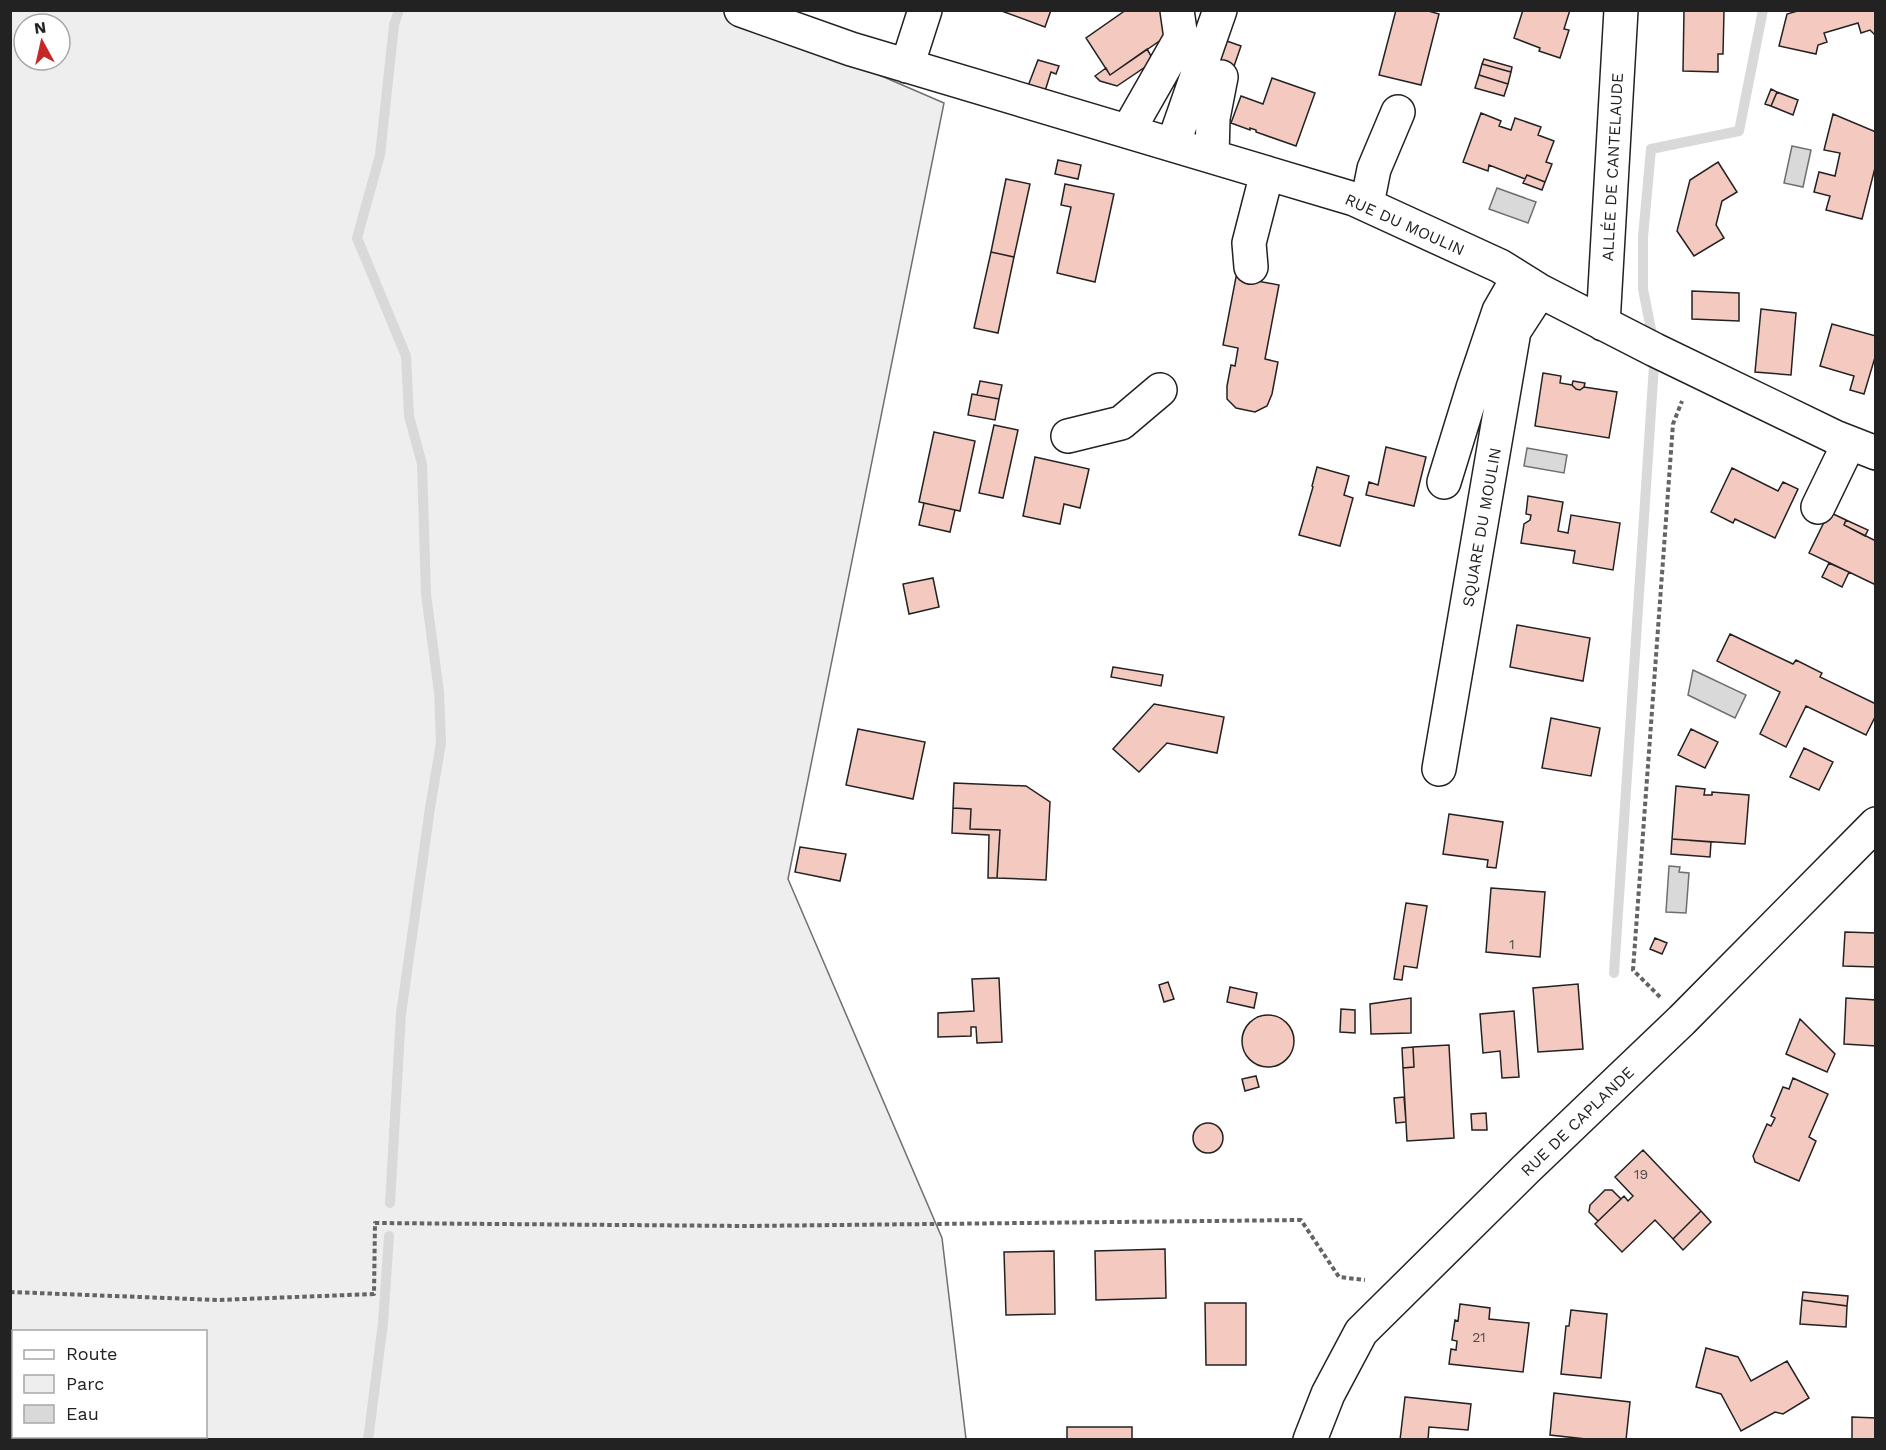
<svg xmlns="http://www.w3.org/2000/svg" width="1886" height="1450" font-family="'Work Sans',sans-serif">
  <rect width="100%" height="100%" fill="#fff"/>
  <path fill="#eee" stroke="#6f6f6f" stroke-width="1.5" fill-rule="evenodd" d="M10,11H731L944,103L788,879L942,1238L966,1439H11ZM24,24H60V60H24ZM14,1332H206V1436H14Z"/>
  <path fill="#d9d9d9" stroke="#6f6f6f" stroke-width="1.5" d="M1792,146L1811,150L1803,187L1784,183Z
    M1497,188L1536,202L1528,223L1489,209Z
    M1527,448L1567,455L1564,473L1524,466Z
    M1693,670L1746,695L1735,718L1688,695Z
    M1669,866L1680,867L1679,872L1689,873L1686,913L1666,912Z"/>
  <g fill="none" stroke-linecap="round" stroke-linejoin="round">
    <path stroke="#d9d9d9" stroke-width="10" d="M1614,973L1655,350L1643,289V237L1651,149L1739,131L1763,10
      M390,1203L401,1014L430,808L441,743L439,692L426,594L422,464L409,416L406,356L357,238L380,155L394,25L399,10
      M368,1440L383,1323L389,1236"/>
  </g>
  <path fill="#f3c9c0" stroke="#222" stroke-width="1.5" d="M999,10H1051L1045,27Z
    M1126,10H1159L1174,31L1110,75L1086,38Z
    M1396,10H1425L1439,14L1421,85L1379,75Z
    M1523,10H1570L1564,29L1569,30L1560,58L1539,51L1540,48L1514,38Z
    M1684,10L1724,11L1723,54H1718V72L1683,71Z
    M1801,10H1876V36L1870,30L1861,33L1858,23L1824,33L1827,42L1818,45L1816,54L1779,46L1787,14Z
    M1224,40L1241,46L1232,72L1215,66Z
    M1147,49L1154,61L1117,86L1100,81L1095,76L1106,68L1110,75Z
    M1484,59L1512,67L1511,72L1482,64Z
    M1038,60L1059,66L1056,74L1051,72L1045,91L1028,86Z
    M1482,64L1511,72L1508,84L1479,75Z
    M1479,75L1508,84L1504,96L1475,88Z
    M1272,78L1315,93L1296,146L1256,132V130L1250,128V130L1231,123L1241,96L1263,104Z
    M1771,89L1777,92L1771,106L1765,104Z
    M1777,92L1798,100L1793,115L1771,106Z
    M1481,113L1501,121L1499,126L1511,130L1515,118L1541,127L1538,135L1554,141L1546,162L1552,164L1545,182L1527,175L1525,179L1489,165L1488,171L1463,162Z
    M1833,114L1876,132V164L1862,219L1826,210L1830,196L1814,192L1819,172L1835,176L1840,153L1824,150Z
    M1058,160L1081,165L1078,179L1055,174Z
    M1718,162L1737,192L1722,201L1716,225L1724,238L1694,256L1677,231L1690,180Z
    M1527,175L1545,182L1542,190L1523,183Z
    M1006,179L1030,184L1014,257L991,252Z
    M1065,184L1114,194L1095,282L1057,273L1071,207L1061,205Z
    M991,252L1014,257L998,333L974,328Z
    M1236,277L1279,285L1265,359L1278,362L1272,394L1267,406L1255,412L1236,408L1227,399V386L1231,365L1235,366L1238,348L1223,345Z
    M1692,291L1739,293V321L1692,319Z
    M1761,309L1796,313L1791,375L1755,372Z
    M1832,324L1876,336V354L1864,394L1850,390L1854,376L1820,366Z
    M1543,373L1561,376L1560,383L1572,385L1576,389L1580,390L1584,387L1617,392L1609,438L1535,426Z
    M980,381L1002,385L999,399L977,395Z
    M1573,381L1585,383L1584,387L1580,390L1576,389L1572,385Z
    M972,394L999,399L995,420L968,415Z
    M994,425L1018,430L1003,498L979,493Z
    M934,432L975,441L960,511L919,502Z
    M1386,447L1426,457L1414,506L1366,495L1369,482L1378,485Z
    M1035,457L1089,469L1080,508L1064,504L1060,524L1023,516Z
    M1317,467L1349,476L1344,495L1353,498L1340,546L1299,535L1313,487L1312,486Z
    M1732,468L1778,491L1783,482L1798,489L1775,538L1735,519L1733,523L1711,512Z
    M1528,496L1563,502L1558,531L1568,533L1571,515L1620,523L1613,570L1573,563L1575,551L1521,543L1524,524L1530,520L1531,515L1526,514Z
    M924,503L955,510L950,532L919,525Z
    M1829,512L1846,520L1844,525L1876,541V585L1809,553Z
    M1846,520L1868,530L1865,536L1844,525Z
    M1829,563L1849,572L1842,587L1822,577Z
    M933,578L939,607L909,614L903,584Z
    M1517,625L1590,638L1583,681L1510,667Z
    M1730,634L1793,664L1796,660L1822,673L1820,677L1876,704V715L1866,735L1806,706L1786,747L1760,734L1780,692L1717,661Z
    M1113,667L1163,675L1161,686L1111,677Z
    M1154,704L1224,717L1217,753L1167,743L1139,772L1113,749Z
    M1551,718L1600,728L1591,776L1542,768Z
    M858,729L925,742L913,799L846,785Z
    M1691,729L1718,742L1705,768L1678,755Z
    M1804,748L1833,762L1819,790L1790,777Z
    M954,783L1026,786L1050,802L1046,880L997,878L1000,830L970,829L971,809L953,808Z
    M1676,786L1705,789L1704,795H1712V792L1749,795L1745,844L1672,839Z
    M953,808L971,809L970,829L1000,830L997,878H988L989,835L952,833Z
    M1449,814L1503,822L1496,868L1487,867L1488,860L1443,854Z
    M1672,839L1711,842L1710,857L1671,854Z
    M800,847L846,854L840,881L795,872Z
    M1491,888L1545,892L1540,957L1486,952Z
    M1406,903L1427,906L1417,968L1404,966L1402,980L1394,979Z
    M1845,932L1876,933V967L1843,966Z
    M1655,938L1667,943L1662,954L1650,949Z
    M999,978L1002,1042L977,1043L976,1027H971V1036L938,1037V1013L974,1011L972,979Z
    M1168,982L1174,999L1164,1002L1159,985Z
    M1578,984L1583,1049L1538,1052L1533,988Z
    M1230,987L1257,993L1254,1008L1227,1002Z
    M1411,998V1033L1371,1034L1370,1004Z
    M1846,998L1876,1000V1046L1844,1044Z
    M1341,1009L1355,1010V1033L1340,1032Z
    M1514,1011L1519,1077L1502,1078L1500,1051L1483,1053L1480,1014Z
    M1242 1041a26 26 0 1 1 52 0a26 26 0 1 1-52 0Z
    M1800,1019L1835,1054L1827,1072L1786,1054Z
    M1449,1045L1454,1138L1407,1141L1403,1068L1414,1067L1413,1047Z
    M1413,1047L1414,1067L1403,1068L1402,1048Z
    M1256,1076L1259,1087L1245,1091L1242,1079Z
    M1793,1078L1828,1094L1809,1137L1816,1141L1799,1181L1755,1162L1753,1156L1767,1124L1771,1126L1775,1118L1771,1116L1783,1087L1789,1089Z
    M1404,1097L1406,1122L1396,1123L1394,1098Z
    M1486,1113L1487,1130H1472L1471,1114Z
    M1193 1138a15 15 0 1 1 30 0a15 15 0 1 1-30 0Z
    M1643,1150L1701,1211L1673,1239L1655,1220L1622,1252L1595,1224L1624,1196L1628,1201L1633,1196L1615,1177Z
    M1605,1190H1612L1621,1199L1598,1221L1589,1212L1590,1205Z
    M1701,1211L1711,1222L1683,1250L1673,1239Z
    M1165,1249L1166,1298L1096,1300L1095,1251Z
    M1054,1251L1055,1314L1006,1315L1004,1252Z
    M1803,1292L1848,1296L1847,1306L1802,1300Z
    M1802,1300L1847,1306L1846,1327L1800,1324Z
    M1205,1303H1246V1365H1206Z
    M1460,1304L1490,1308L1489,1319L1529,1323L1523,1372L1449,1364L1451,1349L1456,1350L1457,1341L1452,1340L1455,1320L1458,1321Z
    M1571,1310L1607,1314L1601,1378L1561,1374L1566,1326H1569Z
    M1706,1348L1738,1357L1751,1381L1787,1361L1809,1398L1783,1414L1775,1412L1741,1431L1721,1394L1696,1387Z
    M1554,1393L1630,1402L1626,1440H1595L1550,1435Z
    M1405,1397L1471,1404L1468,1430L1429,1427L1428,1440H1400Z
    M1852,1417L1876,1418V1440H1852Z
    M1067,1427H1132V1440H1067Z"/>
  <g fill="none" stroke-linecap="round" stroke-linejoin="round">
    <defs>
      <path id="minor" d="M741,10L851,49L1354,199L1500,266L1540,291L1655,350L1835,437L1876,453
        M907,66L925,10
        M1128,131L1181,38L1177,10
        M1173,145L1220,10
        M1212,156L1213,118L1221,77
        M1367,204L1374,169L1398,112
        M1251,267L1249,243L1267,173
        M1603,324L1621,10
        M1068,436L1121,423L1160,390
        M1444,482L1473,388L1499,311L1518,278
        M1818,507L1849,443
        M1439,769L1514,331L1540,291"/>
      <path id="major" d="M1310,1440L1328,1394L1361,1332L1526,1169L1682,1020L1876,824"/>
    </defs>
    <use href="#minor" stroke="#222" stroke-width="36"/>
    <use href="#major" stroke="#222" stroke-width="36"/>
    <path stroke="#646464" stroke-width="4" stroke-dasharray="4.5 3" stroke-linecap="butt" d="M1660,997L1633,970L1673,424L1682,401
      M10,1292L218,1300L374,1294L375,1223L746,1226L1301,1220L1339,1277L1365,1280"/>
    <use href="#minor" stroke="#fff" stroke-width="33"/>
    <use href="#major" stroke="#fff" stroke-width="33"/>
  </g>
  <g text-anchor="middle" stroke-width="4.5" stroke-linejoin="round" paint-order="stroke">
    <g font-size="14" fill="#564c4a">
      <text x="1512" y="949">1</text>
      <text x="1641" y="1179">19</text>
      <text x="1479" y="1342">21</text>
    </g>
    <g font-size="16" fill="#222" stroke="#fff">
      <text transform="translate(1612 167) rotate(-87)" y="6">ALLÉE DE CANTELAUDE</text>
      <text transform="translate(1405 224) rotate(24)" y="6">RUE DU MOULIN</text>
      <text transform="translate(1481 527) rotate(-80)" y="6">SQUARE DU MOULIN</text>
      <text transform="translate(1577 1121) rotate(-44)" y="6">RUE DE CAPLANDE</text>
    </g>
  </g>
  <rect width="1886" height="1450" fill="none" stroke="#222222" stroke-width="24"/>
  <rect x="12" y="1330" width="195" height="108" fill="#ffffff" stroke="#a7a7a7" stroke-width="1.5"/>
  <rect x="24" y="1350" width="30" height="9" fill="#ffffff" stroke="#a7a7a7" stroke-width="1.5"/>
  <text x="66" y="1360" font-size="18" fill="#222222">Route</text>
  <rect x="24" y="1375" width="30" height="18" fill="#eeeeee" stroke="#a7a7a7" stroke-width="1.5"/>
  <text x="66" y="1390" font-size="18" fill="#222222">Parc</text>
  <rect x="24" y="1405" width="30" height="18" fill="#d9d9d9" stroke="#a7a7a7" stroke-width="1.5"/>
  <text x="66" y="1420" font-size="18" fill="#222222">Eau</text>
  <g transform="translate(42 42) rotate(352)"><circle r="28" fill="#ffffff" stroke="#a7a7a7" stroke-width="1.5"/>
  <path d="M0-4.5L10 22L0 15L-10 22Z" fill="#c62828"/>
  <text y="-9" font-size="16" font-weight="bold" text-anchor="middle" fill="#222222">N</text>
  </g>
</svg>
